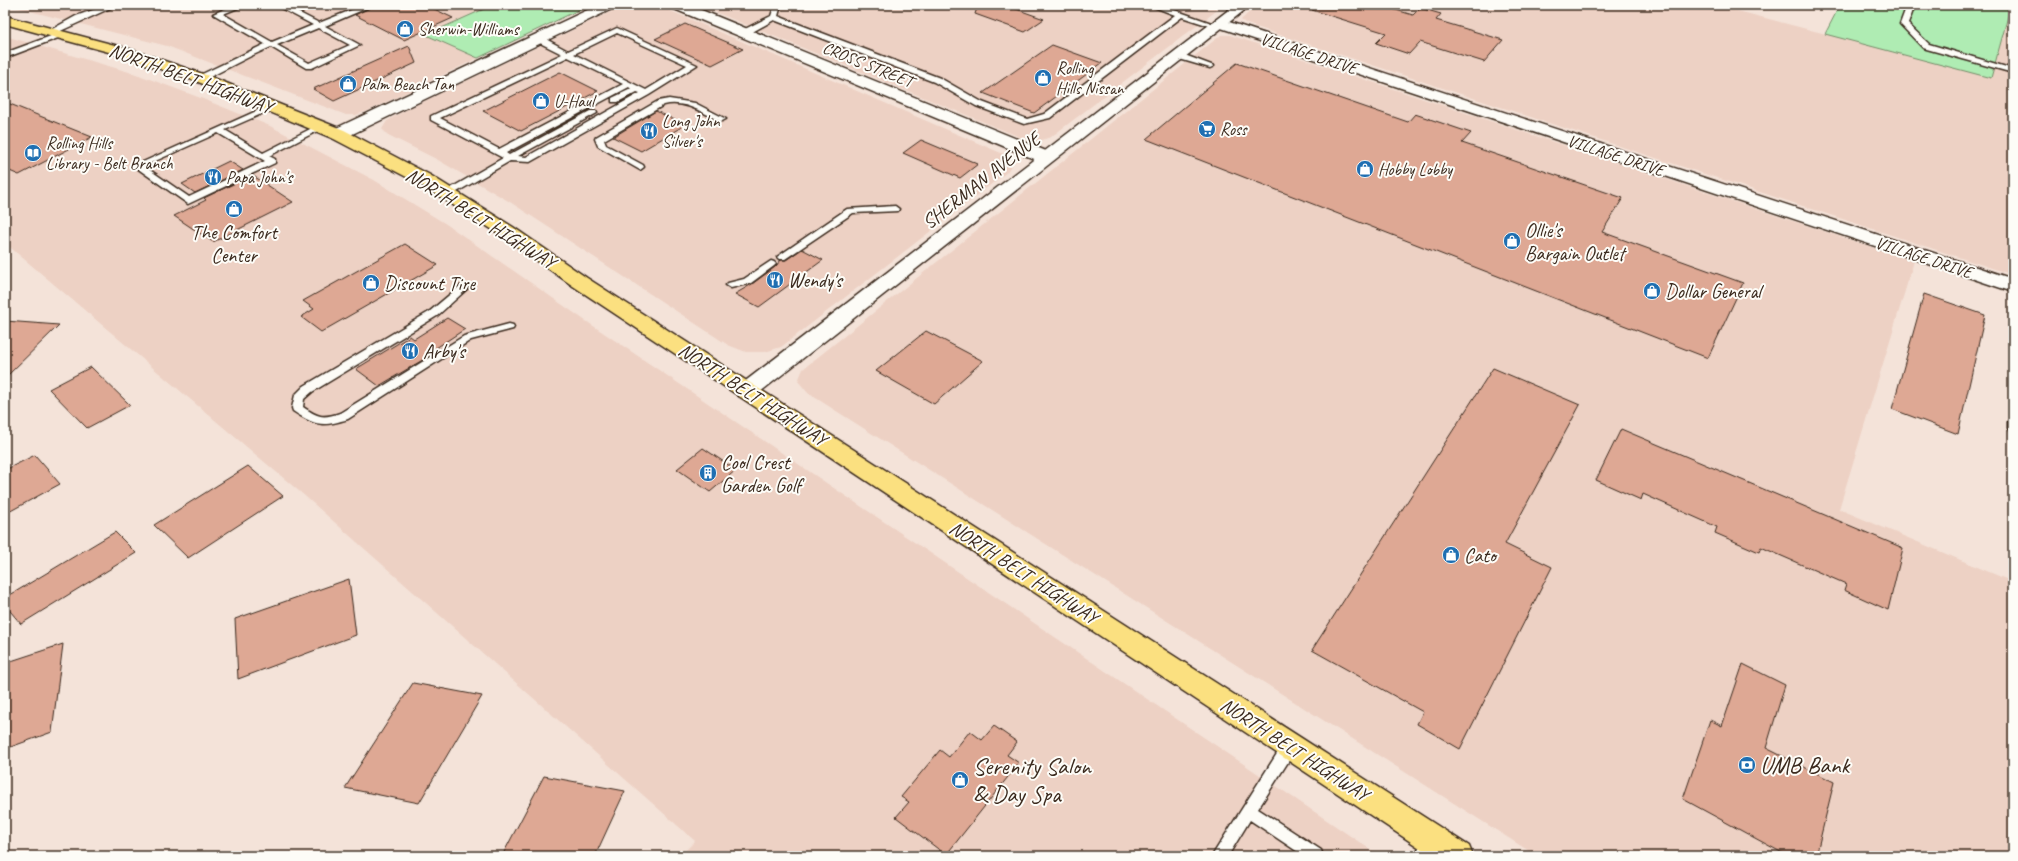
<svg xmlns="http://www.w3.org/2000/svg" width="2018" height="861" font-family="Caveat,sans-serif">
  <rect width="100%" height="100%" fill="#f4e3d9"/>
  <filter id="ink" filterUnits="userSpaceOnUse"><feTurbulence type="fractalNoise" baseFrequency=".025" numOctaves="2"/><feDisplacementMap in="SourceGraphic" scale="8" xChannelSelector="R" yChannelSelector="G"/><feConvolveMatrix kernelMatrix="1 2 1 2 8 2 1 2 1" color-interpolation-filters="sRGB"/></filter>
  <g filter="url(#ink)">
    <path fill="#edd1c4" d="M6,5H493L427,35L478,58L370,110L356,115H346L167,46Z
      M625,5H657L1008,156L1012,164L1007,172L781,347L765,352H746L728,345L510,202L438,160L388,135L382,129L387,121L404,111Z
      M698,5H1224L1051,137L1038,141L1027,140Z
      M1257,5H1715L1991,77L2011,5H2013V275L1247,24L1241,20Z
      M1221,35H1230L1914,261L1839,509L2013,582V856H1537L808,393L798,381L803,369Z
      M5,36L136,74L198,97L270,126L374,180L446,224L580,317L1380,856H680L695,841L306,497L5,243Z"/>
    <path fill="#afecb3" stroke="#758b68" d="M493,5H589L478,58L426,35Z
      M1840,5H2011L1991,78L1825,34Z"/>
    <path fill="#dea894" stroke="#3b2a1e" d="M375,5H426L453,18L404,40L355,15Z
      M978,5H1005L1044,19L1025,32L975,14Z
      M1313,5H1379L1413,15L1420,8L1441,14L1436,20L1503,40L1484,62L1420,42L1409,54L1376,43L1386,33L1312,10Z
      M685,24L743,49L712,65L655,39Z
      M1052,45L1102,63L1034,113L983,93Z
      M409,46L416,63L334,101L313,89Z
      M1237,63L1408,122L1415,114L1471,133L1462,143L1623,198L1602,232L1743,283L1708,358L1146,139Z
      M560,72L598,91L521,131L483,111Z
      M5,102L92,137L19,175L5,169Z
      M656,111L685,125L641,151L613,137Z
      M921,140L978,164L960,178L903,153Z
      M229,161L243,170L195,193L182,184Z
      M252,175L293,202L213,242L174,216L206,200L204,198Z
      M405,244L438,265L321,332L301,317L314,309L303,301Z
      M802,249L823,260L759,307L735,294L752,284L775,267L781,260H786Z
      M1924,294L1985,315L1958,434L1892,409Z
      M447,318L465,329L433,350L436,352L379,386L356,369L410,336L414,339Z
      M5,321L59,325L5,378Z
      M926,331L983,361L934,404L876,371Z
      M91,367L130,405L87,428L49,389Z
      M1493,368L1580,405L1505,544L1552,567L1460,749L1417,724L1423,712L1312,650Z
      M1621,429L1903,548L1888,610L1844,590L1846,584L1761,547L1759,552L1715,533L1717,527L1643,494L1641,500L1596,480Z
      M703,448L736,470L710,492L677,469Z
      M35,455L60,484L5,514V470Z
      M248,466L283,496L188,558L154,525Z
      M115,532L136,553L21,624L5,605V598Z
      M349,579L356,635L238,679L235,619Z
      M63,644L52,732L5,749V663Z
      M1743,664L1785,685L1766,748L1834,782L1816,856H1788L1683,799L1710,720L1722,726Z
      M413,683L482,696L419,803L345,788Z
      M994,726L1017,742L1007,755L1019,763L946,855L896,817L909,802L901,797L940,750L949,757L970,731L982,740Z
      M544,776L625,791L595,856H502Z"/>
    <g fill="none" stroke-linecap="round" stroke-linejoin="round">
      <defs>
        <path id="service" d="M107,5H117L54,34L47,32L76,16Z
          M234,5H245L223,14L272,42L313,25L275,5H284L319,23L364,5H374L325,26L360,45L312,68H306L271,47L251,56L204,80H198V76L265,44L213,14ZM318,28L350,45L309,63L277,45Z
          M772,5H781L778,16L788,20L940,78L982,102L1027,119L1044,114L1175,15L1149,5H1160L1220,26L1216,28L1182,17L1050,118L1024,124L976,106L934,82L774,20L747,35H741V31L771,16L774,7Z
          M1907,5H1915L1908,24L1929,44L2013,69V73L1923,48L1900,24Z
          M617,28L697,65L649,95L530,162L510,161L450,196H444V192L503,158L431,120V116L562,54L536,41V37H542L568,51ZM617,33L687,65L646,90L574,54ZM568,57L623,84L499,149L440,118ZM629,87L631,89L612,98V102H618L637,92L640,93L526,157L518,156L597,113L596,111H590L509,155L506,153Z
          M59,33L66,35L5,58V53Z
          M1176,54H1182L1214,66L1210,68L1176,58Z
          M669,99L695,103L726,119L722,121H719C702,112 684,100 664,105L604,140L606,145L643,165L644,167L640,170L598,146L595,139L596,137L658,101Z
          M272,104L276,106L275,108L225,130L263,153L318,125H324L325,127L269,156L275,159V163L188,204L134,166ZM218,133L265,161L189,197L144,166Z
          M895,206L899,209L898,211L853,213L785,259H779L777,257L847,209Z
          M771,261L774,262L776,264L774,266L751,283L731,288L726,285L728,283L744,279Z
          M463,285L468,288L466,290L437,316L312,392L304,399L303,407C318,417 322,419 340,413L464,336L509,324L513,325L514,327L513,329L471,340L348,419C323,427 315,426 293,411L292,408L295,395L304,386L429,312L460,286Z
          M2013,418V432L2008,428V422Z
          M1290,740L1295,741L1297,746L1295,751L1258,809L1321,850L1323,856H1304L1250,820L1228,856H1212L1285,741Z
          M1435,834L1440,836L1442,841L1432,856H1415C1418,847 1426,837 1435,834Z"/>
        <path id="minor" d="M598,5H616L614,8L344,138L338,139L332,138L330,134L332,130Z
          M670,5H689L1051,153L1053,157L1051,161L1045,162L1039,161L672,8Z
          M1220,19L2013,279V292L1215,26L1213,23L1215,20Z"/>
        <path id="tertiary" d="M1235,5H1251L755,396L747,399L739,396L736,391L739,386Z"/>
        <path id="primary" d="M5,16L126,48L206,75L344,130L430,175L513,227L587,278L1469,846L1473,856H1432L573,286L501,235L418,183L332,138L196,81L116,54L5,24Z"/>
      </defs>
      <use href="#service" stroke="#3b2a1e" stroke-width="3"/>
      <use href="#minor" stroke="#3b2a1e" stroke-width="3"/>
      <use href="#tertiary" stroke="#3b2a1e" stroke-width="3"/>
      <use href="#primary" stroke="#3b2a1e" stroke-width="3"/>
      <use href="#service" fill="#fdfcf7" fill-rule="evenodd"/>
      <use href="#minor" fill="#fdfcf7" fill-rule="evenodd"/>
      <use href="#tertiary" fill="#fdfcf7" fill-rule="evenodd"/>
      <use href="#primary" fill="#fbe080" fill-rule="evenodd"/>
    </g>
  </g>
  <defs>
    <symbol id="shop-disc" viewBox="-11 -11 22 22"><circle r="9.5" fill="#1f6fb2" stroke="#fdfcf7"/><path d="M-5-2.5h2.3a2.7 3.5 0 0 1 5.4 0H5L5.5 6h-11ZM-1.5-2.5h3a1.5 2.3 0 0 0-3 0Z" fill="#fff"/></symbol>
    <symbol id="supermarket-disc" viewBox="-11 -11 22 22"><circle r="9.5" fill="#1f6fb2" stroke="#fdfcf7"/><path d="M-6-5.5h2.5l.6 2H6L4.5 2H-2.5L-4.4-4H-6ZM-1.5 3.2a1.3 1.3 0 1 0 .1 0ZM3 3.2a1.3 1.3 0 1 0 .1 0Z" fill="#fff"/></symbol>
    <symbol id="restaurant-disc" viewBox="-11 -11 22 22"><circle r="9.5" fill="#1f6fb2" stroke="#fdfcf7"/><path d="M-5-6h1v4h1v-4h1v4h1v-4h1v5L-1.5 .5V6h-2V.5L-5-1ZM5-6V6H3V1.5H1.5Q1.5-4 5-6Z" fill="#fff"/></symbol>
    <symbol id="library-disc" viewBox="-11 -11 22 22"><circle r="9.5" fill="#1f6fb2" stroke="#fdfcf7"/><path d="M-6-4Q-3-5.5-.7-3.5V5Q-3 3-6 4ZM6-4Q3-5.5 .7-3.5V5Q3 3 6 4Z" fill="#fff"/></symbol>
    <symbol id="building-disc" viewBox="-11 -11 22 22"><circle r="9.5" fill="#1f6fb2" stroke="#fdfcf7"/><path d="M-4-6H4V6H1V3H-1V6H-4ZM-2.5-4.3h1.7v1.8h-1.7ZM.8-4.3h1.7v1.8H.8ZM-2.5-1h1.7V.8h-1.7ZM.8-1h1.7V.8H.8Z" fill="#fff"/></symbol>
    <symbol id="bank-disc" viewBox="-11 -11 22 22"><circle r="9.5" fill="#1f6fb2" stroke="#fdfcf7"/><path d="M-6-4H6V4H-6ZM0-2.3a2.3 2.3 0 1 0 0 4.6a2.3 2.3 0 1 0 0-4.6Z" fill="#fff"/></symbol>
  </defs>
  <g fill-rule="evenodd">
    <use href="#shop-disc" x="395" y="19" width="20" height="20"/>
    <use href="#shop-disc" x="1033" y="68" width="20" height="20"/>
    <use href="#shop-disc" x="338" y="74" width="20" height="20"/>
    <use href="#shop-disc" x="531" y="91" width="20" height="20"/>
    <use href="#supermarket-disc" x="1197" y="119" width="20" height="20"/>
    <use href="#restaurant-disc" x="639" y="121" width="20" height="20"/>
    <use href="#library-disc" x="23" y="143" width="20" height="20"/>
    <use href="#shop-disc" x="1355" y="159" width="20" height="20"/>
    <use href="#restaurant-disc" x="203" y="167" width="20" height="20"/>
    <use href="#shop-disc" x="224" y="199" width="20" height="20"/>
    <use href="#shop-disc" x="1502" y="231" width="20" height="20"/>
    <use href="#restaurant-disc" x="765" y="270" width="20" height="20"/>
    <use href="#shop-disc" x="361" y="273" width="20" height="20"/>
    <use href="#shop-disc" x="1642" y="281" width="20" height="20"/>
    <use href="#restaurant-disc" x="400" y="341" width="20" height="20"/>
    <use href="#building-disc" x="698" y="463" width="20" height="20"/>
    <use href="#shop-disc" x="1441" y="545" width="20" height="20"/>
    <use href="#bank-disc" x="1737" y="755" width="20" height="20"/>
    <use href="#shop-disc" x="950" y="770" width="20" height="20"/>
  </g>
  <g text-anchor="middle" stroke-width="4" stroke-linejoin="round" paint-order="stroke">
    <g font-size="17" fill="#3b2a1e" stroke="#fdfcf7" text-anchor="start">
      <text x="418" y="35">Sherwin-Williams</text>
      <text x="1056" y="74">Rolling<tspan x="1056" dy="20">Hills Nissan</tspan></text>
      <text x="361" y="90">Palm Beach Tan</text>
      <text x="554" y="107">U-Haul</text>
      <text x="662" y="127">Long John<tspan x="662" dy="20">Silver's</tspan></text>
      <text x="1220" y="135">Ross</text>
      <text x="46" y="149">Rolling Hills<tspan x="46" dy="20">Library - Belt Branch</tspan></text>
      <text x="1378" y="175">Hobby Lobby</text>
      <text x="226" y="183">Papa John's</text>
    </g>
    <g font-size="17" fill="#3b2a1e" stroke="#fdfcf7">
      <text transform="translate(1309 53) rotate(18)" y="6">VILLAGE DRIVE</text>
      <text transform="translate(868 64) rotate(22)" y="6">CROSS STREET</text>
      <text transform="translate(1616 155) rotate(18)" y="6">VILLAGE DRIVE</text>
      <text transform="translate(1924 257) rotate(18)" y="6">VILLAGE DRIVE</text>
    </g>
    <g font-size="20" fill="#3b2a1e" stroke="#fdfcf7">
      <text transform="translate(191 78) rotate(20)" y="7">NORTH BELT HIGHWAY</text>
      <text transform="translate(981 180) rotate(-38)" y="7">SHERMAN AVENUE</text>
      <text transform="translate(481 218) rotate(32)" y="7">NORTH BELT HIGHWAY</text>
      <text transform="translate(753 394) rotate(33)" y="7">NORTH BELT HIGHWAY</text>
      <text transform="translate(1024 572) rotate(33)" y="7">NORTH BELT HIGHWAY</text>
      <text transform="translate(1295 749) rotate(33)" y="7">NORTH BELT HIGHWAY</text>
    </g>
    <g font-size="20" fill="#3b2a1e" stroke="#fdfcf7" text-anchor="start">
      <text x="1525" y="237">Ollie's<tspan x="1525" dy="23">Bargain Outlet</tspan></text>
      <text x="234" y="239" text-anchor="middle">The Comfort<tspan x="234" dy="23">Center</tspan></text>
      <text x="788" y="287">Wendy's</text>
      <text x="384" y="290">Discount Tire</text>
      <text x="1665" y="298">Dollar General</text>
      <text x="423" y="358">Arby's</text>
      <text x="721" y="469">Cool Crest<tspan x="721" dy="23">Garden Golf</tspan></text>
      <text x="1464" y="562">Cato</text>
    </g>
    <g font-size="24" fill="#3b2a1e" stroke="#fdfcf7" text-anchor="start">
      <text x="1760" y="773">UMB Bank</text>
      <text x="973" y="774">Serenity Salon<tspan x="973" dy="28">&amp; Day Spa</tspan></text>
    </g>
  </g>
  <rect width="2018" height="861" fill="none" stroke="#fdfcf7" stroke-width="20"/>
  <rect x="10" y="10" width="1998" height="841" fill="none" stroke="#3b2a1e" stroke-width="1.5" filter="url(#ink)"/>
</svg>
